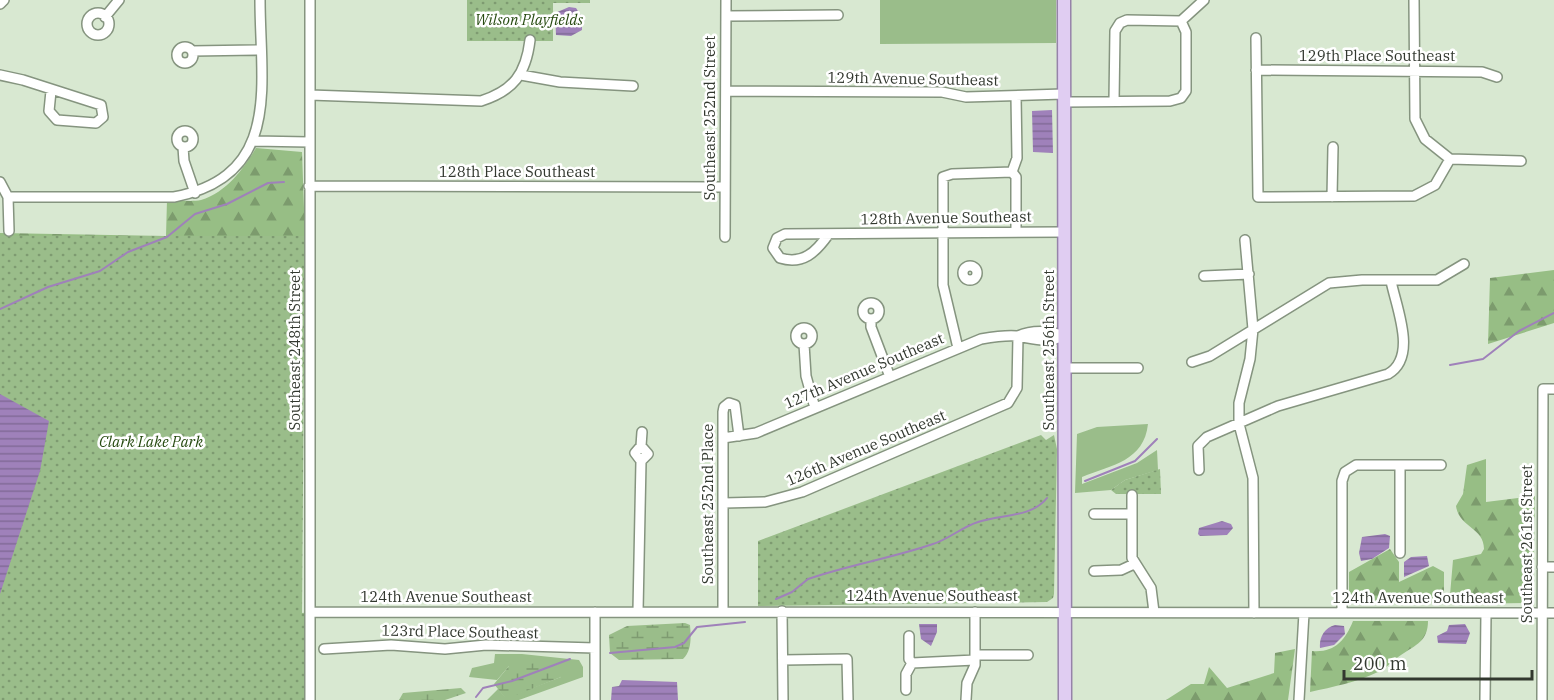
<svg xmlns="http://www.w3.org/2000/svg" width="1554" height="700" font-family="'IBM Plex Serif',serif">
  <defs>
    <pattern id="forest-firs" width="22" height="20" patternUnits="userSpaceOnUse" patternTransform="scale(1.5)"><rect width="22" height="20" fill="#97be85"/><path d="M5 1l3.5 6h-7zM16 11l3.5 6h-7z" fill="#7c9b6d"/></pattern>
    <pattern id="wetland-marsh" width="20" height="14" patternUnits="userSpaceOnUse" patternTransform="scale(1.5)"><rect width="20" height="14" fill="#9abd8a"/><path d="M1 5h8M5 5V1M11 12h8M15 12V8" fill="none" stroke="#7e9b71"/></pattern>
    <pattern id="park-dots" width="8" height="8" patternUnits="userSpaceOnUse" patternTransform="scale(1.5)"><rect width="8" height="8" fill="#9abd8a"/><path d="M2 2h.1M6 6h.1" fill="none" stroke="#7e9b71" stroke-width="1.8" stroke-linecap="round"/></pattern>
    <pattern id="water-rules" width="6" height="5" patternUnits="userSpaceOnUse" patternTransform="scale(1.5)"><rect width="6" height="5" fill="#9f81ba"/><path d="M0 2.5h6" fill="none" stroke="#826b98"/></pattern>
  </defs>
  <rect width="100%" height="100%" fill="#d8e8d1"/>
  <path fill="#9abd8a" d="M880,0H1056V43L880,44Z
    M1148,424C1144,461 1112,465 1082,477V484L1137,463L1157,450L1158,470L1125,480L1111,490L1075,493L1077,434L1097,427Z
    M495,654H522L579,660L583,667V677L519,700H487L498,689L506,698L561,677L509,666L497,680L469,677L472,668L494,663Z"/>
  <path fill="url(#forest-firs)" d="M256,148L302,152L305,236H185L0,394V233L166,236L167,200C178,200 191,202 201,200C226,193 244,168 256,148Z
    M1554,270V323L1488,344L1490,278Z
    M1486,459V502L1535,496L1533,597L1526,603L1456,604L1450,595L1453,560L1481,554L1484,549C1484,527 1459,528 1456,506L1463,494L1467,465Z
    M1390,549L1399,562V582L1433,566L1444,572V603L1354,602L1349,596V572Z
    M1353,621H1428C1428,641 1416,645 1401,655C1393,660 1387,668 1378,672C1357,682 1333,687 1310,692L1312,651C1334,653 1345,641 1353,621Z
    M1295,649L1288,700H1166L1191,684H1204L1209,667L1227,688L1274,673L1275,653Z"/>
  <path fill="url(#wetland-marsh)" d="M685,623L690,625C691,636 692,651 683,659L619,660L610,653L609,635L627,626Z
    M548,662L561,677L506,699L494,684L509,666Z
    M461,688L466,693L445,700H399L403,693Z"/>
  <path fill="url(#park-dots)" d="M467,0H590V3H553V41H467Z
    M0,236H305L302,613L310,612V700H0Z
    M1041,435L1046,440L1054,435L1057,449L1054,594L1053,598L1047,602L758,606V541Z
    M1160,469L1161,494H1116L1111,490L1125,480Z"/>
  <path fill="url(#water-rules)" d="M569,7L576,8L582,17V30L571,36L556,35L555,13Z
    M1052,110L1053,153L1033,152L1032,111Z
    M0,394L49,421L40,471L0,594Z
    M1222,521L1231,524L1233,528L1227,535L1200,536L1198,534L1199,528Z
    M1385,534L1390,536L1389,548L1372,559L1361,561L1359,553L1362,537Z
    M1427,556L1429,566L1404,577V562L1411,557Z
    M919,624H937V632L931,646L921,639Z
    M1465,624L1470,633L1466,644L1438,643L1437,636L1447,631L1449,625Z
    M1335,625L1344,626L1345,634L1334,645L1320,648C1319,638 1324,628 1335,625Z
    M622,680L677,682L678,700H611L612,687L619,686Z"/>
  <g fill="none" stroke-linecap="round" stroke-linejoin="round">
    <path stroke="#9f81ba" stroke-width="2" d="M0,309L48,287L100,271L128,252L167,237L195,214L227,204L268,183L284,182
      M1450,365L1483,359L1519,331L1554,313
      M1085,481L1135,461L1157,439
      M776,599L792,592L808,579C849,565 892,558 933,544C949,539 962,527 978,522C1001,514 1031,518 1047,498
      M610,653L675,647L684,643L697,627L745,622
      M476,697L483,688L512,681L570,659"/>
    <defs>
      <path id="minor" d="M310,0V700
        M1414,0L1415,119L1425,139L1450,159
        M0,4L4,0
        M87 24a11 11 0 1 1 22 0a11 11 0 1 1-22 0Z
        M726,16L838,15
        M105,17L119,0
        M1256,38L1258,197L1414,196L1435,185L1450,159
        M177 55a8 8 0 1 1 16 0a8 8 0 1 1-16 0Z
        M192,51L260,50
        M1256,70L1482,72L1497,77
        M0,75L23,80L101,105L103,117L96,123L57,120L49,111L51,91
        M521,75L560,82L633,86
        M726,91L942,92L966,97L1063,94
        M310,95L481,101C513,91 526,74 530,40
        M1016,96L1017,158L1012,172L1016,177V231
        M1114,101L1115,31L1120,23L1127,20L1181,21L1204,0
        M1064,102L1170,101L1181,98L1186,91V32L1181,21
        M177 139a8 8 0 1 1 16 0a8 8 0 1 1-16 0Z
        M254,141L309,142
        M183,147L184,161L195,193
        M1450,159L1521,161
        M0,182L8,197L9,231
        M309,186L725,187
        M8,197H174C283,176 260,84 260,0
        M1332,197L1333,147
        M828,235C816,252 803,265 780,258L773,248L777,238L785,234L1064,232
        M725,237L726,0
        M1245,240L1253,329L1250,359L1239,403V424L1253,478L1254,613
        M963 273a7 7 0 1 1 14 0a7 7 0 1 1-14 0Z
        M1204,276L1249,274
        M863 311a8 8 0 1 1 16 0a8 8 0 1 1-16 0Z
        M871,319V327L890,377
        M796 336a8 8 0 1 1 16 0a8 8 0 1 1-16 0Z
        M1018,336C1031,330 1050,330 1064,336
        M804,344L806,376L815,408
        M958,348L943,285V177L952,174L1012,172
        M1192,362L1210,356L1329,283L1362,280H1437L1464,264
        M1064,368H1138
        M723,438L756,433L981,339C993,337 1005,335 1016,336C1032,338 1047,344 1064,336
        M641,446L648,454L641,461L635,453L641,446L642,432
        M1199,470L1198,446L1207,437L1278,406L1388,374C1418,357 1396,307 1391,281
        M1132,495V558L1151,588L1154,612
        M724,503L765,502L802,492L1008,403L1017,388L1018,336
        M1094,514H1132
        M1400,553V465
        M1542,567H1554
        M1094,571L1121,570L1134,564
        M723,610V412L724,407L729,403L735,405L739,436
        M638,611L641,461
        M782,611L783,700
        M310,612L1554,613
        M595,612V700
        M1342,613V481L1345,472L1356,465H1441
        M324,649L391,645L445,649L486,645L595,648
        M975,655H1028
        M783,660L847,659L848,700
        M912,663L975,660
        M906,690V674L912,663L909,659V636
        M966,700L967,683L975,665V612
        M1299,700L1304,613
        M1485,700L1486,613
        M1542,700L1543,389H1554"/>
      <path id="major" d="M1064,0L1065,700"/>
    </defs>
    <use href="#minor" stroke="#85947f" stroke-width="12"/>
    <use href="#major" stroke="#9683a9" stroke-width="15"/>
    <use href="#minor" stroke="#fff" stroke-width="9"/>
    <use href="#major" stroke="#e0cdf2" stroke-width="12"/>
  </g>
  <g text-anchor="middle" stroke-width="5" stroke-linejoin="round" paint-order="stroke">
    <g font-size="15" font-style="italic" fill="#274b11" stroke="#fff">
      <text x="529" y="25">Wilson Playfields</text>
      <text x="151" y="447">Clark Lake Park</text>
    </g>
    <g font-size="15" fill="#32382f" stroke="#fff">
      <text x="1377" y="61">129th Place Southeast</text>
      <text transform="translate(913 79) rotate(1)" y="5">129th Avenue Southeast</text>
      <text transform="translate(710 118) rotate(-90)" y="5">Southeast 252nd Street</text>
      <text x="517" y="177">128th Place Southeast</text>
      <text transform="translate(946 218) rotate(-1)" y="5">128th Avenue Southeast</text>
      <text transform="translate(295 350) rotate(-90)" y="5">Southeast 248th Street</text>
      <text transform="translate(1049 350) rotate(-90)" y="5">Southeast 256th Street</text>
      <text transform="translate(864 371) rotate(-23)" y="5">127th Avenue Southeast</text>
      <text transform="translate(866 448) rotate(-23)" y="5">126th Avenue Southeast</text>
      <text transform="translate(708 504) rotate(-90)" y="5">Southeast 252nd Place</text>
      <text transform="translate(1527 544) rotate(-90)" y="5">Southeast 261st Street</text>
      <text x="932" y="601">124th Avenue Southeast</text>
      <text x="446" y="602">124th Avenue Southeast</text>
      <text x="1418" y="603">124th Avenue Southeast</text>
      <text transform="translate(460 632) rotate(1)" y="5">123rd Place Southeast</text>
    </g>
  </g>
  <path d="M1344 670v9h188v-9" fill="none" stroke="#32382f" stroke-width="3"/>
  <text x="1353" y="670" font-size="18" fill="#32382f" stroke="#ffffff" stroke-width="4.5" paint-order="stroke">200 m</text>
</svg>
